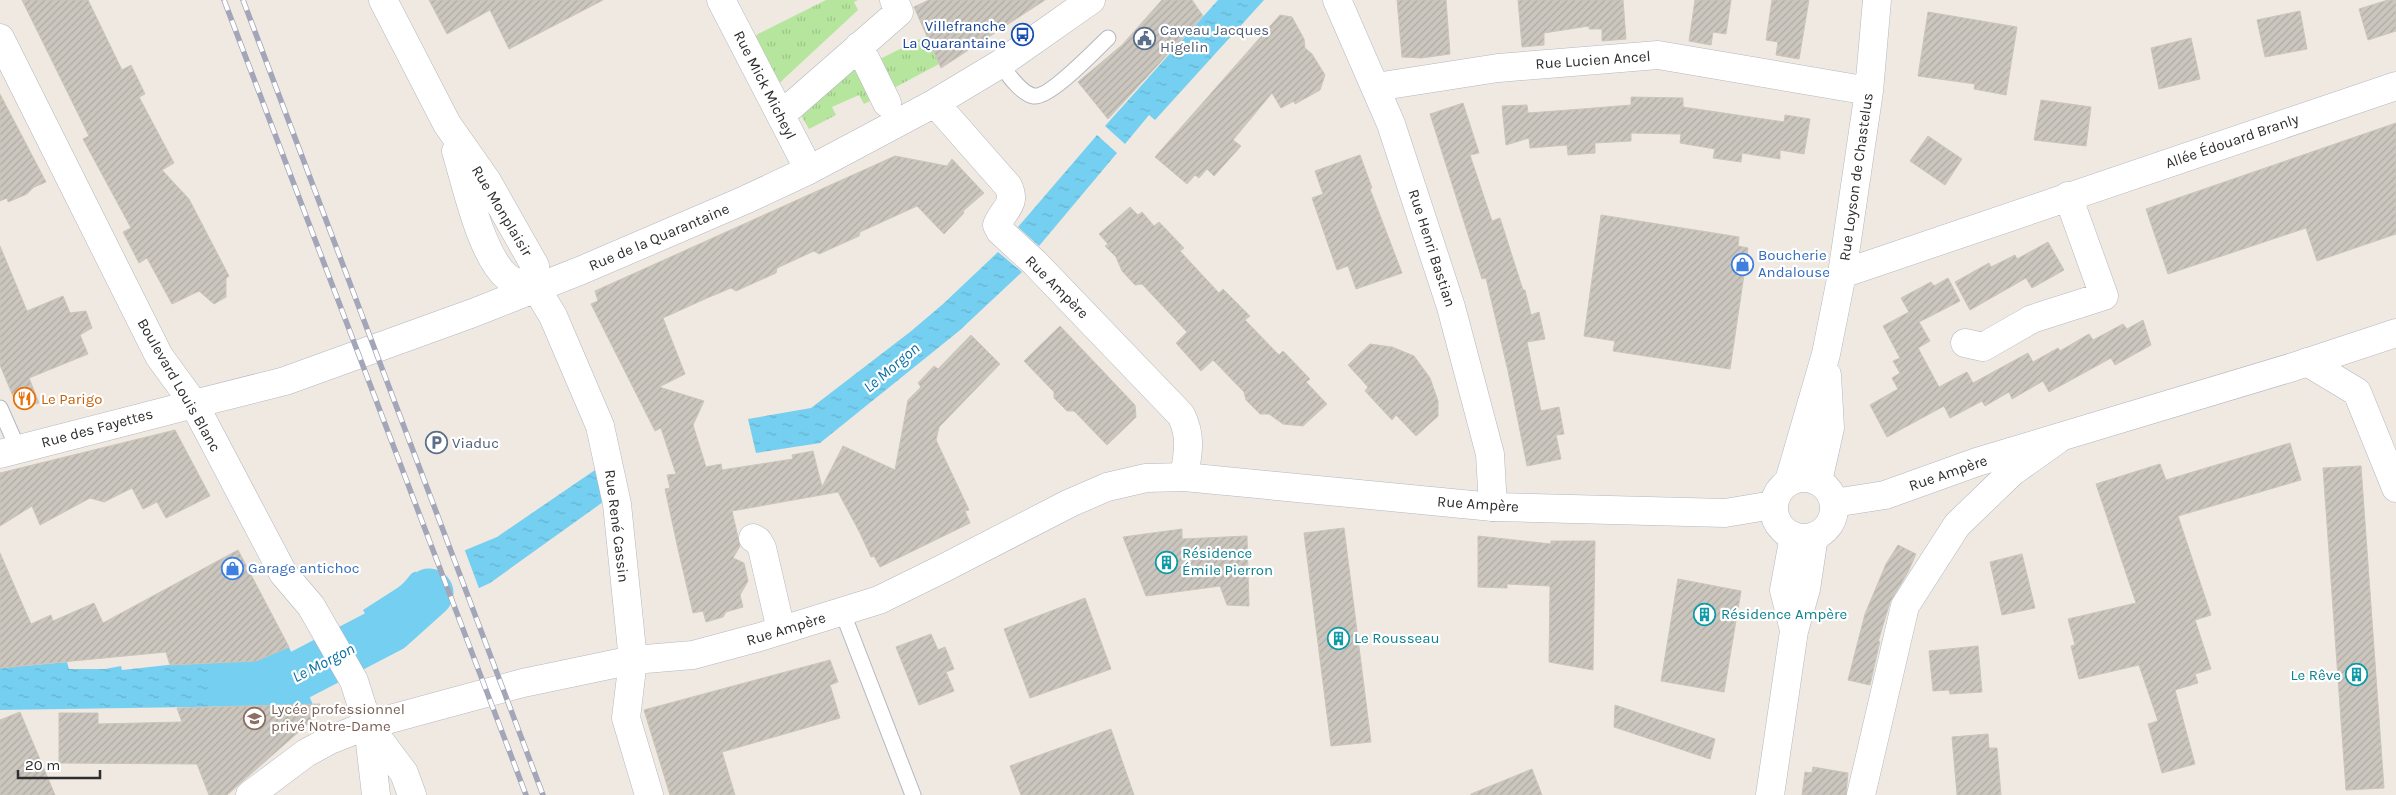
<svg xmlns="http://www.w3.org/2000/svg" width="2396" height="795" font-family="Karla,sans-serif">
  <defs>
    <pattern id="grass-tufts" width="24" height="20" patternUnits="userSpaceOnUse" patternTransform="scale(1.25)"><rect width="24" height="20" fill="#b6e59e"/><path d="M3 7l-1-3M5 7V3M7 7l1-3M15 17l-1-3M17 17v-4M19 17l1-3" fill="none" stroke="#9dc588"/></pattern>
    <pattern id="water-ripples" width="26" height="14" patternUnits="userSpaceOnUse" patternTransform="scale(1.25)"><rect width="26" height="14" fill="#75cff0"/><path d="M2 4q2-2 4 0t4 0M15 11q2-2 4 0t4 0" fill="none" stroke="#66b2ce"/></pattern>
    <pattern id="building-hatch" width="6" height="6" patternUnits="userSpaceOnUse" patternTransform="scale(1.25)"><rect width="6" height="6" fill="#cbc7bf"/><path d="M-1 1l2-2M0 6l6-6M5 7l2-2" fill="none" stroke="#afaba4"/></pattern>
  </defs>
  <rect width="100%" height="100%" fill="#efe9e1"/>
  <path fill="url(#grass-tufts)" d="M826,0H858L854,2L858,10L774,88L750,41L758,34Z
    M926,36L939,64L892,89L878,60Z
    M858,68L874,99L864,104L859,95L832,107L836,115L809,129L801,115L849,72Z"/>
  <path fill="url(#water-ripples)" d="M1218,0H1264L1155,120L1149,115L1125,144L1105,126Z
    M1097,135L1117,153L1039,246L1018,227Z
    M998,252L1022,272L959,331L820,443L756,453L748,419L811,408L910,332L943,304Z
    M595,470L603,502L490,583L434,609L420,618L421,621L387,655L363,610L402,585L411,574L422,568L497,537Z
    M289,647L313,705L0,710V668L67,662L69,669H105L121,666L122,670L168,665L256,661Z"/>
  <path fill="#efe9e1" d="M464,548L480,591L443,608L428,570L440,609L429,616L415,569Z"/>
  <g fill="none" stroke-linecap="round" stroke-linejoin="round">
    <path stroke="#75cff0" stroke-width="49" d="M234,686H258L288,681L390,628L429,593"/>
  </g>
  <path fill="url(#building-hatch)" stroke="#cbc5ba" d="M22,0H88L122,70L131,65L145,94L139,97L174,163L162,170L189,199L229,276L226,278V297L214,304L199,291L172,304L147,258L139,263L123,232L131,228L83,139L89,136Z
    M429,0H603L509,49L490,10L447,34Z
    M929,0H1045L941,68L914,7Z
    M1162,0H1192L1203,16L1108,119L1078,82L1122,45Z
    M1397,0H1446L1450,54L1421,58L1402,57Z
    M1518,0H1623L1626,39L1602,41V29H1589V26L1544,33V45L1522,47Z
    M1695,0H1731L1726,34L1713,32L1711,45L1689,41Z
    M1772,0H1809L1799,59L1776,55L1778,42L1766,40Z
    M2388,0H2396V31L2368,40L2359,9Z
    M2300,11L2307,49L2265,57L2257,20Z
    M1928,12L2017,27L2006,95L1974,89L1975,84L1918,76Z
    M1280,15L1292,17L1304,39L1305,48L1312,54L1325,75L1320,90L1295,104L1294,101L1281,108L1272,93L1233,140L1241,146L1214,176L1207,169L1199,178L1195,175L1187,184L1155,157Z
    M2191,38L2200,79L2159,89L2151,48Z
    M0,94L46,182L34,187L27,194L8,202L7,198L0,201Z
    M1631,97L1683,98V107L1784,122L1785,115L1810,119L1804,154L1780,150V159L1742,153L1741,162L1713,158L1715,149L1680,143L1681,134L1631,133V141L1595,143V153L1568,155L1567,145L1530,148L1529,138L1506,145L1502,106L1527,105L1528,113L1582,109L1631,105Z
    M2041,100L2091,107L2086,146L2034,140Z
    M1463,103L1479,153L1470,155L1492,221L1500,218L1523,290H1525L1531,315L1539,312L1545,339L1527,342L1541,411L1559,407L1564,434L1556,435L1561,459L1527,466L1508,371L1486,278L1482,279L1430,114Z
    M2396,123V234L2317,261L2306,228L2168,274L2146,209Z
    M1928,136L1962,159L1945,185L1910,161Z
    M1360,155L1372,188L1370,189L1402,273L1356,289L1348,266L1337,270L1312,198L1323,194L1315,171Z
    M895,156L947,166L952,159L984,193L963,211L964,213L944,234L917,206L860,232L859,236L819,254L814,251L777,268L776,273L736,291L731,288L707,298L663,318L685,374L659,387L704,401L693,425L706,467L721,464L722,470L793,459L792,455L813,451L822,487L843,446L895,470L908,400L921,387L918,383L934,366L938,369L971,335L1000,364L939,427L936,440L969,510L965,511L970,523L880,567L874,556L871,557L860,533L838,492L732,511L740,546L733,558L744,563L748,581L740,595L743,607L726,612L723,617L706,622L703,611L693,613L678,549L665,489L670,488L667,475L676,474L661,428L655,431L591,304L598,301L595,291Z
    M1130,207L1138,215L1142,212L1154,226L1159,222L1184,248L1180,251L1219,293L1223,289L1250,316L1245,320L1279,355L1283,351L1310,379L1306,382L1327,404L1303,426L1283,424L1269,414H1260L1246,400L1244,392L1213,360L1201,371L1176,343L1187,332L1142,284L1135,285L1122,271L1116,257L1105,246L1108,244L1099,234Z
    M1601,215L1739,237L1738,246L1748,248L1730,369L1613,351L1615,341L1584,336Z
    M2048,242L2064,270L2032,288L2026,278L1970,310L1955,282L1989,263L1991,267L2015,255L2017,259Z
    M0,246L27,311L63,296L70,313L86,311L92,328L80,335L88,354L29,378L39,403L18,408L0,365Z
    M1948,278L1960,301L1919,322L1930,341L1918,348L1939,387L1967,372L1973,383L2028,353L2033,362L2058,348L2060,351L2089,334L2093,340L2123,324L2127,329L2143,320L2151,345L2115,365L2111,358L2049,392L2043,381L2012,399L2009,392L1985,406L1982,401L1950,418L1944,406L1887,437L1870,405L1898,389L1892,378L1900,373L1893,361L1900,358L1883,326L1909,312L1901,298L1931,282L1934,286Z
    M1060,326L1135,405L1136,417L1107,445L1074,411H1067L1054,398V392L1024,361Z
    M1370,344L1392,347L1414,356L1430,378L1438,401V416L1416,436L1396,415L1392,420L1365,391L1368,387L1348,365Z
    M175,430L210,496L166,518L157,502L143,509L132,488L104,502L90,498L40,525L32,506L0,526V473Z
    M2290,443L2301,480L2178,516L2211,615L2195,620L2211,669L2195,674L2198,683L2175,690L2195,764L2162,773L2148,724L2158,721L2139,665L2079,679L2071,646L2075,645L2068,619L2136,603L2096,484L2160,464L2166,480Z
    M2361,466L2384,788L2346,790L2323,468Z
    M1344,528L1371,742L1331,746L1304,533Z
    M1182,529V539L1247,536L1249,606L1227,605L1220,586L1146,596L1123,537Z
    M1478,536L1551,544V541H1595L1593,670L1549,662L1550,586L1507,584V588L1478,587Z
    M1898,545L1916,554L1908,572L1890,602L1878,642L1880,641L1870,685L1848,680L1865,614L1886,564Z
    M238,550L289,647L256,661L170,665L166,652L0,668V553L31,624L51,615L53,621L94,603L103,623Z
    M2022,554L2035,608L2002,615L1990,562Z
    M1678,579L1741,591L1724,692L1661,681Z
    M1085,598L1111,669L1030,698L1004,629Z
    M931,634L938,650L945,647L954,669L946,672L954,691L919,705L896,647Z
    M1978,646L1982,692L1950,694L1949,690L1933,691L1929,651Z
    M830,660L838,682L830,685L840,718L722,752L735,795H670L644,710Z
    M320,704L310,722L227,795H209L197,764L59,763V713H98V724L182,722L177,708Z
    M1615,705L1715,739L1710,759L1614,727Z
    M20,712L55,795H0V720Z
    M1111,729L1134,795H1021L1010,766Z
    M1988,734L1989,748H1997L2001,795H1957L1952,737Z
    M1813,767L1848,773L1846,795H1802L1805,772L1812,773Z
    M1532,769L1542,795H1471V794Z"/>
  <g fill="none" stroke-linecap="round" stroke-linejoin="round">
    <defs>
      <path id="lane" d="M1000,64C1007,73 1021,94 1034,96C1050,98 1095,50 1108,38
        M0,408L18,449
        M842,611L913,795"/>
      <path id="street" d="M383,0L447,124L487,181L535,266L536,288L553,316L600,426L617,504L633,660L626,718L649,795
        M721,0L809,170
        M1337,0L1391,124L1451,307L1490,454L1493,507
        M0,38L159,356L194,404L285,381L473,313L582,270L745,200L809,170L935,103L1000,64L1091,0
        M859,46L887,103
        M1376,87L1498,68L1658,55L1869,91
        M935,103L1008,186C1017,205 1004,208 997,225L1000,231L1035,263L1181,415C1192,437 1188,453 1184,477
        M781,115L899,12L894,0
        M456,151C466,184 481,255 507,277C514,283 528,285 536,288
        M1842,274L2396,86
        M1965,343L1983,347L2032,319L2104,296L2068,196
        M2307,362L2357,392L2396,488
        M1789,481L1826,354L1842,274L1869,91L1877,0
        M1818,481L1830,428L1827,375
        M753,538L758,541L762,548L781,630
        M1794,630L1784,590L1794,536
        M368,725L404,773L412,795
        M368,725L376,795
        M250,795L306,753L330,740L368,725
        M1770,795L1794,631L1806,589L1814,536
        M1861,795L1905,606L1957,525L2012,472L2057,440"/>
      <path id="secondary" d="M0,454L194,404L283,573L311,606L354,681L368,725L523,683L633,660L693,655L760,637L879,600L942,569L1070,503L1107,487L1146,478L1184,477L1493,507L1725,513L1773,505
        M1774 508a30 30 0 1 1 60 0a30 30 0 1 1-60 0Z
        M1834,503L1885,495L1977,462L2293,367L2396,333"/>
    </defs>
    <use href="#lane" stroke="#b4b7c1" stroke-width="17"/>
    <use href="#street" stroke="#b4b7c1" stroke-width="29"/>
    <use href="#secondary" stroke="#b4b7c1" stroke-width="29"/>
    <use href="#lane" stroke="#fff" stroke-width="15"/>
    <use href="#street" stroke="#fff" stroke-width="28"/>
    <use href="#secondary" stroke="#fff" stroke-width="28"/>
    <defs>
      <path id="rail" d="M224,0L526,795
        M243,0L543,795"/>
    </defs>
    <use href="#rail" stroke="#a3a6b8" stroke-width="5.5"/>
    <use href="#rail" stroke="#fff" stroke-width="4" stroke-dasharray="11" stroke-linecap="butt"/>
  </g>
  <defs>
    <symbol id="bus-ring" viewBox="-11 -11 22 22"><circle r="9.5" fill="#fff" stroke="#1a4fb4" stroke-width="1.5"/><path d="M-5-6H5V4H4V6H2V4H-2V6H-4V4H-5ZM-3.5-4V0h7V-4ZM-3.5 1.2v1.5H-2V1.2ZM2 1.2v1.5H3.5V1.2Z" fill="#1a4fb4"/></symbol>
    <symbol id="civic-ring" viewBox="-11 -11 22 22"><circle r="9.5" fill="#fff" stroke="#5c6f8a" stroke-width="1.5"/><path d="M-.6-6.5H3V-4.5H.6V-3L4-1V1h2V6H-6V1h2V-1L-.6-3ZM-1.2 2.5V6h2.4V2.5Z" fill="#5c6f8a"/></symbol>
    <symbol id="shop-ring" viewBox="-11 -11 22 22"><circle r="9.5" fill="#fff" stroke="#3f7fe0" stroke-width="1.5"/><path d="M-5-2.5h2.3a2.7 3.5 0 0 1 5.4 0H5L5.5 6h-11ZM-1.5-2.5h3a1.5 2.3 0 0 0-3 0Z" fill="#3f7fe0"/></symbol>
    <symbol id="restaurant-ring" viewBox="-11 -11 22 22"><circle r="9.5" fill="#fff" stroke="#e8710a" stroke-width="1.5"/><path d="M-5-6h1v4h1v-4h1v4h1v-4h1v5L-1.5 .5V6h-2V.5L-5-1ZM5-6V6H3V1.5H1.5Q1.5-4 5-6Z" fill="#e8710a"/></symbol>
    <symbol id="parking-ring" viewBox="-11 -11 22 22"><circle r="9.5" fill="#fff" stroke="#5c6f8a" stroke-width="1.5"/><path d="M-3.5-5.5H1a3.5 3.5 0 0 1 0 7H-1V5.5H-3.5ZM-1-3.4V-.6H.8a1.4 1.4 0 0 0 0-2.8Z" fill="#5c6f8a"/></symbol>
    <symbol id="building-ring" viewBox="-11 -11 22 22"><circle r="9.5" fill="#fff" stroke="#0f9aa8" stroke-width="1.5"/><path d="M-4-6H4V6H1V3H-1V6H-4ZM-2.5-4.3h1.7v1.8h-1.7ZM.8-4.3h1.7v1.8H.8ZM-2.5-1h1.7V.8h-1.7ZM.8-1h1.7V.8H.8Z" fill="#0f9aa8"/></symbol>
    <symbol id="school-ring" viewBox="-11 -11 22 22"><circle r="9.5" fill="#fff" stroke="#8d6e63" stroke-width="1.5"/><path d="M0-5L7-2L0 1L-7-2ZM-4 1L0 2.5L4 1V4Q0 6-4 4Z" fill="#8d6e63"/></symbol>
  </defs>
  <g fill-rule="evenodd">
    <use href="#bus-ring" x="1010" y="22" width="25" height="25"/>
    <use href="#civic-ring" x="1132" y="26" width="25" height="25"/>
    <use href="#shop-ring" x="1730" y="252" width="25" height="25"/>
    <use href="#restaurant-ring" x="12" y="386" width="25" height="25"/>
    <use href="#parking-ring" x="424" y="430" width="25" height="25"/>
    <use href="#building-ring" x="1154" y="550" width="25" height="25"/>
    <use href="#shop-ring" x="220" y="556" width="25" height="25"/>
    <use href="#building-ring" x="1692" y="602" width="25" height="25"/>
    <use href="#building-ring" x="1326" y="626" width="25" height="25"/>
    <use href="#building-ring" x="2344" y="662" width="25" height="25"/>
    <use href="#school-ring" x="242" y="706" width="25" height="25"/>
  </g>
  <g text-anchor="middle" stroke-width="4.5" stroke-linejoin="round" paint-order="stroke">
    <g font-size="15" fill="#164399" stroke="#fff" text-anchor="end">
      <text x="1006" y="31">Villefranche<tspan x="1006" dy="17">La Quarantaine</tspan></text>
    </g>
    <g font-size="15" fill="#4e5e75" stroke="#fff" text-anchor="start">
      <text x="1160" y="35">Caveau Jacques<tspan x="1160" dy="17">Higelin</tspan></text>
      <text x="452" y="448">Viaduc</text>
    </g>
    <g font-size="15" fill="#2e2e2e" stroke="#fff">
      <text transform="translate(1593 60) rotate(-4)" y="5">Rue Lucien Ancel</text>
      <text transform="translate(765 85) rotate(63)" y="5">Rue Mick Micheyl</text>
      <text transform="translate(2232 141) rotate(-19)" y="5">Allée Édouard Branly</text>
      <text transform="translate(1856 177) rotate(-82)" y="5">Rue Loyson de Chastelus</text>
      <text transform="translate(502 211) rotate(59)" y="5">Rue Monplaisir</text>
      <text transform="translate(659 237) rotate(-23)" y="5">Rue de la Quarantaine</text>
      <text transform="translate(1432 248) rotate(72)" y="5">Rue Henri Bastian</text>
      <text transform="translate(1057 287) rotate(45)" y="5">Rue Ampère</text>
      <text transform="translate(179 385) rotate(60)" y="5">Boulevard Louis Blanc</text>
      <text transform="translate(97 428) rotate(-15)" y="5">Rue des Fayettes</text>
      <text transform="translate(1948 473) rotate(-19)" y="5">Rue Ampère</text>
      <text transform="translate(1478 504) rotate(4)" y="5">Rue Ampère</text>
      <text transform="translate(617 526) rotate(83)" y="5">Rue René Cassin</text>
      <text transform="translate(786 629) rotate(-17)" y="5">Rue Ampère</text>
    </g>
    <g font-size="15" fill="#366cbe" stroke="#fff" text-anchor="start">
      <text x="1758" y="260">Boucherie<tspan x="1758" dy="17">Andalouse</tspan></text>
      <text x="248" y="573">Garage antichoc</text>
    </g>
    <g font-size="15" fill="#c56008" stroke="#fff" text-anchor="start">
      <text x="41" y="404">Le Parigo</text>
    </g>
    <g font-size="15" fill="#0d838f" stroke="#fff" text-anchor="start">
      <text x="1182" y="558">Résidence<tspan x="1182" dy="17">Émile Pierron</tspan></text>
      <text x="1721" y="619">Résidence Ampère</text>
      <text x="1354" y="643">Le Rousseau</text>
      <text x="2341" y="680" text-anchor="end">Le Rêve</text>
    </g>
    <g font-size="15" fill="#785e54" stroke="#fff" text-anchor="start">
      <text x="271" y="714">Lycée professionnel<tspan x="271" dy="17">privé Notre-Dame</tspan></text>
    </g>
    <g font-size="16" font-style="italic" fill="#0d6fa3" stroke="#fff">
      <text transform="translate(891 367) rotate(-40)" y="6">Le Morgon</text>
      <text transform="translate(323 662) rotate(-27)" y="6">Le Morgon</text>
    </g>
  </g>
  <path d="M18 770v8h82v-8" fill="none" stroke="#2e2e2e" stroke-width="2.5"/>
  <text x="25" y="770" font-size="15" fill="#2e2e2e" stroke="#ffffff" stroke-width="4" paint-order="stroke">20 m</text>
</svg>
